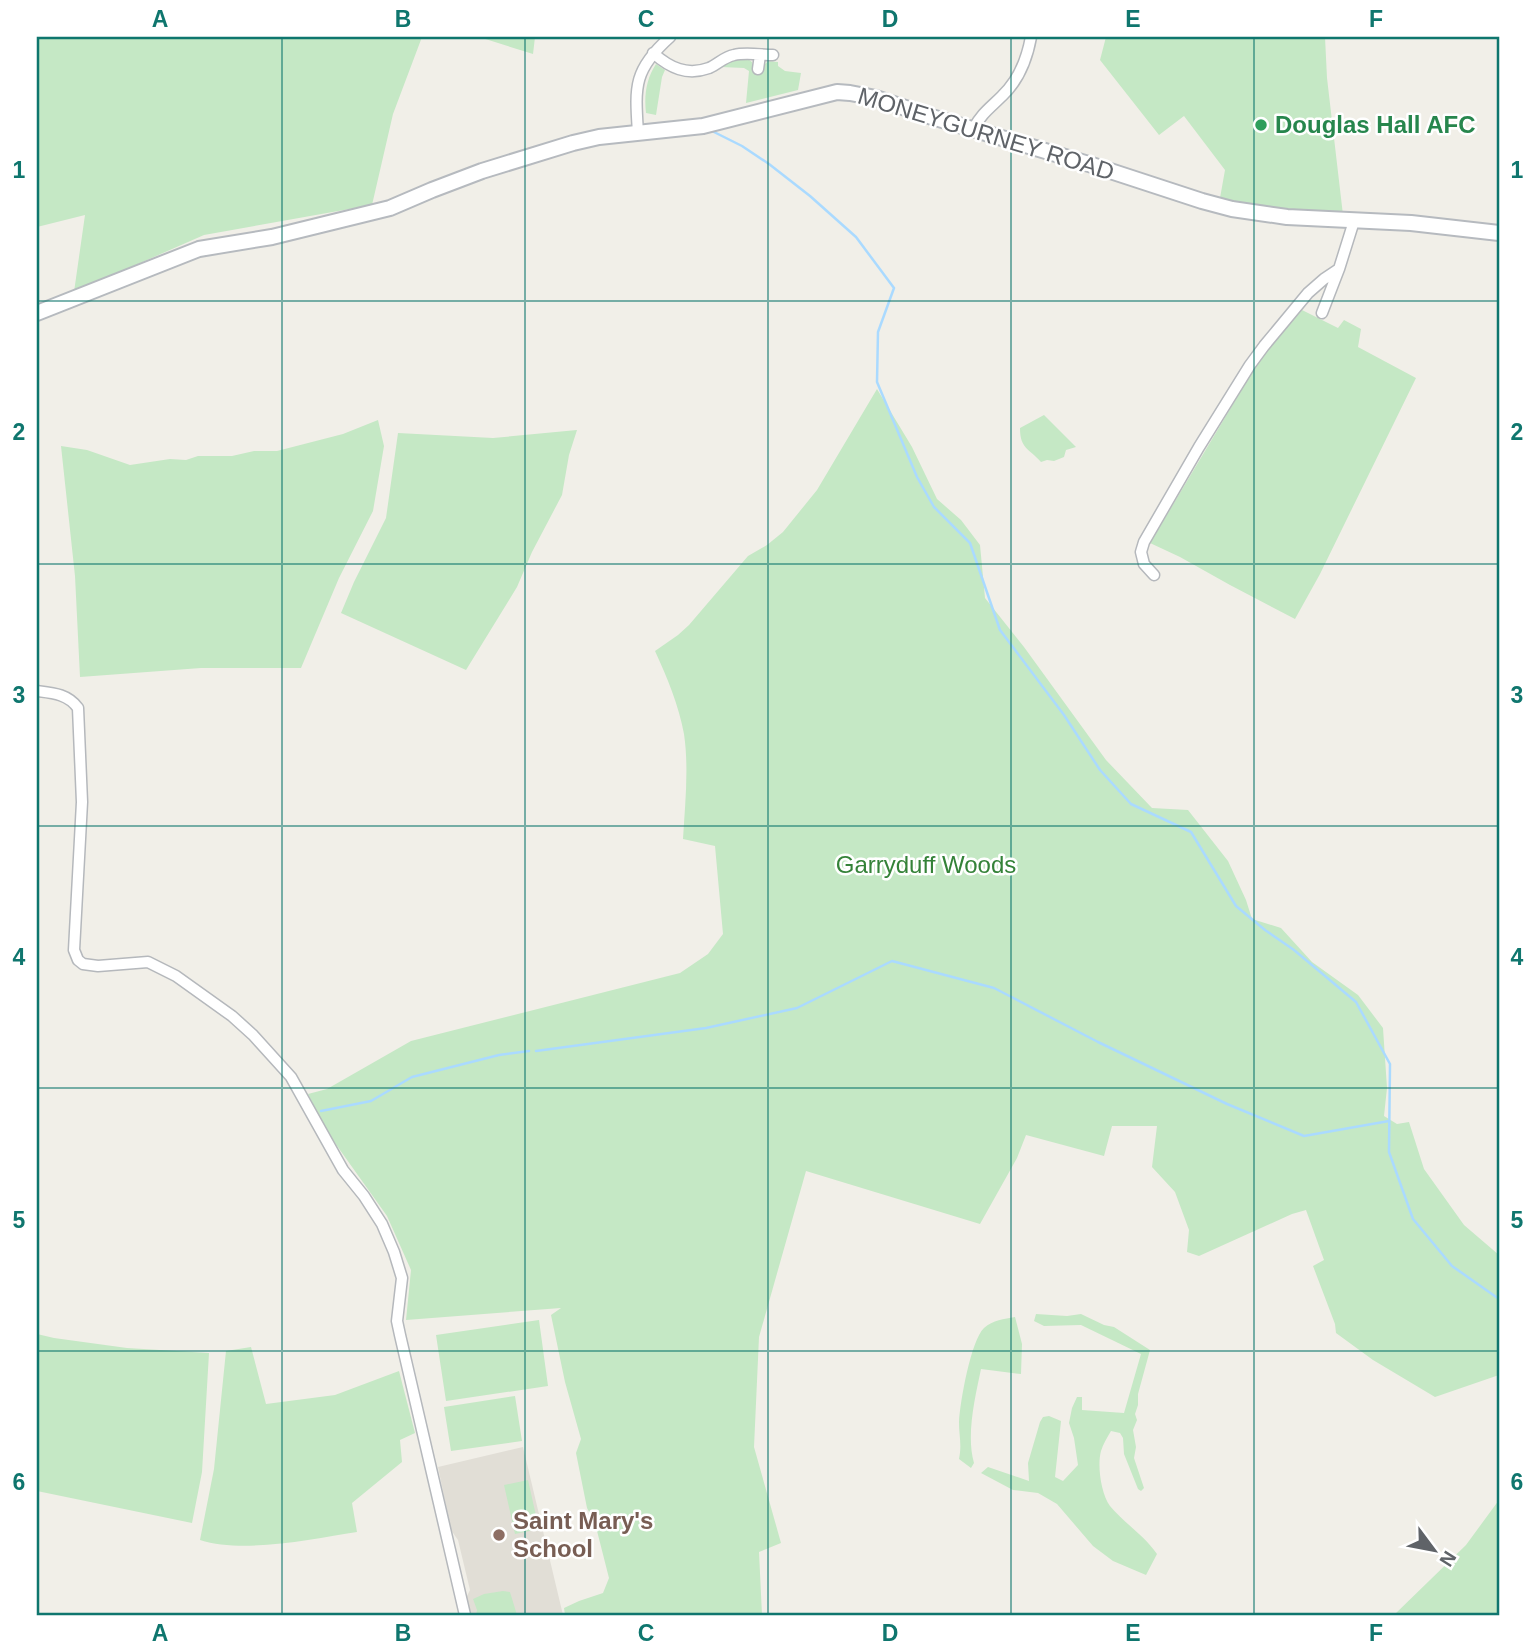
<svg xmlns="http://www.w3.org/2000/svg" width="1536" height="1652" font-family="Helvetica,sans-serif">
  <rect width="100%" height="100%" fill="#f1efe8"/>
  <path fill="#e1ded6" d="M523,1447L563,1615H470L466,1598L470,1590L458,1540L451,1530L438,1467Z"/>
  <path fill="#c5e8c5" d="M37,37H422L393,114L372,205L204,235L74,292L85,215L37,227Z
    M479,37H535L533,54Z
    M1106,37H1325L1327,78L1343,215L1244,207L1220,198L1225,170L1184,116L1159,135L1100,60Z
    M741,59H748L752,62L753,71L763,72L765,64L768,61L778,62V66L785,71L801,73L798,90L746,103L749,71L744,68L721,67L733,60Z
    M656,64L665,70L662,77L656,115L646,113C644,96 646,79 656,64Z
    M1302,310L1338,328L1344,320L1361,329L1358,347L1416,378L1320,574L1295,619L1230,585L1180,557L1150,543L1260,359Z
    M877,389L912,447L937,499L961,520L980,545L985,598L1024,647L1106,760L1152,808L1188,810L1228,861L1246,900L1252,919L1281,928L1312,962L1358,995L1383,1028L1387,1088L1384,1116L1397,1124L1409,1122L1424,1169L1464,1225L1499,1255V1375L1435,1397L1373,1360L1336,1333L1335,1324L1313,1266L1324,1260L1306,1210L1292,1214L1199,1256L1187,1252L1189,1230L1175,1192L1152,1167L1157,1126H1112L1104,1156L1026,1135L1017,1158L980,1224L806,1171L759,1337L754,1447L781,1543L759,1552L762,1615H565L564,1608L579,1601L603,1593L609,1578L595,1523L587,1508L576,1453L581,1439L565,1382L551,1315L561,1308L406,1320L411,1270L387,1216L325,1129L308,1094L327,1089L411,1041L680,973L708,954L723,934L715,846L683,839C685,805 689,768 684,734C679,706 667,677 655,651L678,635L689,625L748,556L767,545L783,532L817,490Z
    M1044,415L1076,447L1066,450L1064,457L1054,461L1047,460L1041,462C1029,448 1020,449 1020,428Z
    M378,420L384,446L373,511L339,578L301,668H201L80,677L75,576L61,446L87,450L130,465L170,459L186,460L198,456H232L254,451H277L343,434Z
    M577,430L569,455L562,495L532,552L517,587L466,670L341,613L354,582L386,518L398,433L493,438Z
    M1036,1314L1067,1316L1081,1314L1104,1325L1114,1327L1150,1350L1138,1394V1405L1135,1414L1137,1420L1133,1430L1136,1447L1134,1458L1144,1488L1141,1491L1138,1489L1124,1454L1123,1438L1120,1433L1111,1431C1107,1438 1103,1444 1101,1451C1097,1465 1101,1494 1110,1506C1124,1523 1144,1535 1157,1554L1146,1575L1113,1561L1093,1546L1057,1504L1038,1493L1013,1490L981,1473L988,1467L1029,1481L1028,1463L1040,1422L1043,1417L1049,1416L1061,1421L1055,1477L1063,1481L1078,1465L1074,1438L1069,1423L1072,1408L1077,1397H1082V1410L1124,1413L1141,1354L1081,1325L1044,1326L1034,1321Z
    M1015,1317L1022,1344L1021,1374L981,1369C975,1398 966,1435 974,1463L971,1468L959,1459C962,1445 959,1436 959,1422C960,1402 971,1340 984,1328C993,1320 1004,1319 1015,1317Z
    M539,1320L548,1386L446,1401L436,1335Z
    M37,1334L54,1338L127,1348L209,1353L202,1472L192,1523L37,1491Z
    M251,1347L266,1404L335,1395L399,1371L415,1433L400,1440L402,1462L352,1503L357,1532C312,1539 244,1554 200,1540L214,1469L226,1351Z
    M515,1396L522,1441L451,1451L444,1407Z
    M528,1480L539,1529L515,1534L504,1485Z
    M1499,1500V1615H1394L1466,1545Z
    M503,1591L510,1592L517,1615H476L477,1610L473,1599L484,1594Z"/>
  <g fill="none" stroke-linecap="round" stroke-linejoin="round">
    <path stroke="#aadaff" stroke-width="2.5" d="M712,131L742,146L769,164L810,196L856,237L894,288L878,332L877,382L917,477L934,507L970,543L1000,630L1064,715L1100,770L1131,804L1191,832L1236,906L1265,930L1294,950L1356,1002L1390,1064L1389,1152L1413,1219L1452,1266L1499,1299
      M536,1051L706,1028L797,1008L892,961L994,988L1098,1042L1227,1104L1304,1136L1389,1121
      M321,1111L371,1101L412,1077L499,1055L529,1051"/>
    <defs>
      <path id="street" d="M653,53C670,68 687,76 709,68C718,64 724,57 734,55C746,52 761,55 773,55
        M758,69L760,55
        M973,129C983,112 989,109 1002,96C1019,80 1027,59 1031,37
        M638,133C635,87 633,70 670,37
        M1322,313L1339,269
        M1154,575L1144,564L1141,552L1144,542L1199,447L1250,365L1264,346L1308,293L1324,279L1339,269L1354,221
        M37,691C53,693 68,694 78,708L82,802L74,950L78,960L83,964L98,966L148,962L176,976L232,1016L253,1035L291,1077L343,1170L364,1196L382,1224L394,1252L402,1278L397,1321L400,1335L465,1615"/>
      <path id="secondary" d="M37,313L199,249L272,237L390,208L432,190L482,171L573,143L599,137L703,126L837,92L850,93L876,98L932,117L1092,165L1202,201L1232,209L1287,217L1411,223L1499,233"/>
    </defs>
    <use href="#street" stroke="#b5b8bc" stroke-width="13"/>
    <use href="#secondary" stroke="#b6babf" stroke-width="18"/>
    <use href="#street" stroke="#fff" stroke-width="10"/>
    <use href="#secondary" stroke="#fff" stroke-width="14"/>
  </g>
  <path fill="none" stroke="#0f766e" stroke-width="2" stroke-opacity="0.55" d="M282,37V1615M525,37V1615M768,37V1615M1011,37V1615M1254,37V1615M37,301H1499M37,564H1499M37,826H1499M37,1088H1499M37,1351H1499"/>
  <circle fill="#2e9e5b" stroke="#fff" stroke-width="2.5" cx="1261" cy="125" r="7"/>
  <circle fill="#8d6e63" stroke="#fff" stroke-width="2.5" cx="499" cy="1535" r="7"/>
  <g text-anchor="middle" stroke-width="5" stroke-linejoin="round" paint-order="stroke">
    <g font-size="24" font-weight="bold" fill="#27864d" stroke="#fff" text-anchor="start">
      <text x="1275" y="133">Douglas Hall AFC</text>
    </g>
    <g font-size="24" fill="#5f6368" stroke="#fff">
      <text transform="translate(986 134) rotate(17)" y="8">MONEYGURNEY ROAD</text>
    </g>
    <g font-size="24" fill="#348238" stroke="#fff">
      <text x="926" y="873">Garryduff Woods</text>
    </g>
    <g font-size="24" font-weight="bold" fill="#785e54" stroke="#fff" text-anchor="start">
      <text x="513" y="1529">Saint Mary's<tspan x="513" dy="28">School</tspan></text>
    </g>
  </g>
  <rect width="1536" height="1652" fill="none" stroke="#ffffff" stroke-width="77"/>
  <g transform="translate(1434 1550) rotate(122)" stroke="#ffffff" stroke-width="5" paint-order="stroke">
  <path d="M0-5L12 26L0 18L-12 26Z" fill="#5f6368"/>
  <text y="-10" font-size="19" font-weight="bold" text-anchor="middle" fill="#5f6368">N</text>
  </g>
  <rect x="38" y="38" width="1460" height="1576" fill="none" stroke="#0f766e" stroke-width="2.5"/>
  <g font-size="23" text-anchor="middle" font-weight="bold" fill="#0f766e">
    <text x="160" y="27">A</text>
    <text x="403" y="27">B</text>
    <text x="646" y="27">C</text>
    <text x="890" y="27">D</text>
    <text x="1133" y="27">E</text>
    <text x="1376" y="27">F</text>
    <text x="19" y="178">1</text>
    <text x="1517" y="178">1</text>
    <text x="19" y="440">2</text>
    <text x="1517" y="440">2</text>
    <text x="19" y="703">3</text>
    <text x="1517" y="703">3</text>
    <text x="19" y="965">4</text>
    <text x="1517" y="965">4</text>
    <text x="19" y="1228">5</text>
    <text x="1517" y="1228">5</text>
    <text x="19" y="1490">6</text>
    <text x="1517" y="1490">6</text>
    <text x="160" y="1641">A</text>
    <text x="403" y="1641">B</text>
    <text x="646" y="1641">C</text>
    <text x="890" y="1641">D</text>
    <text x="1133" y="1641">E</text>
    <text x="1376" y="1641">F</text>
  </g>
</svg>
